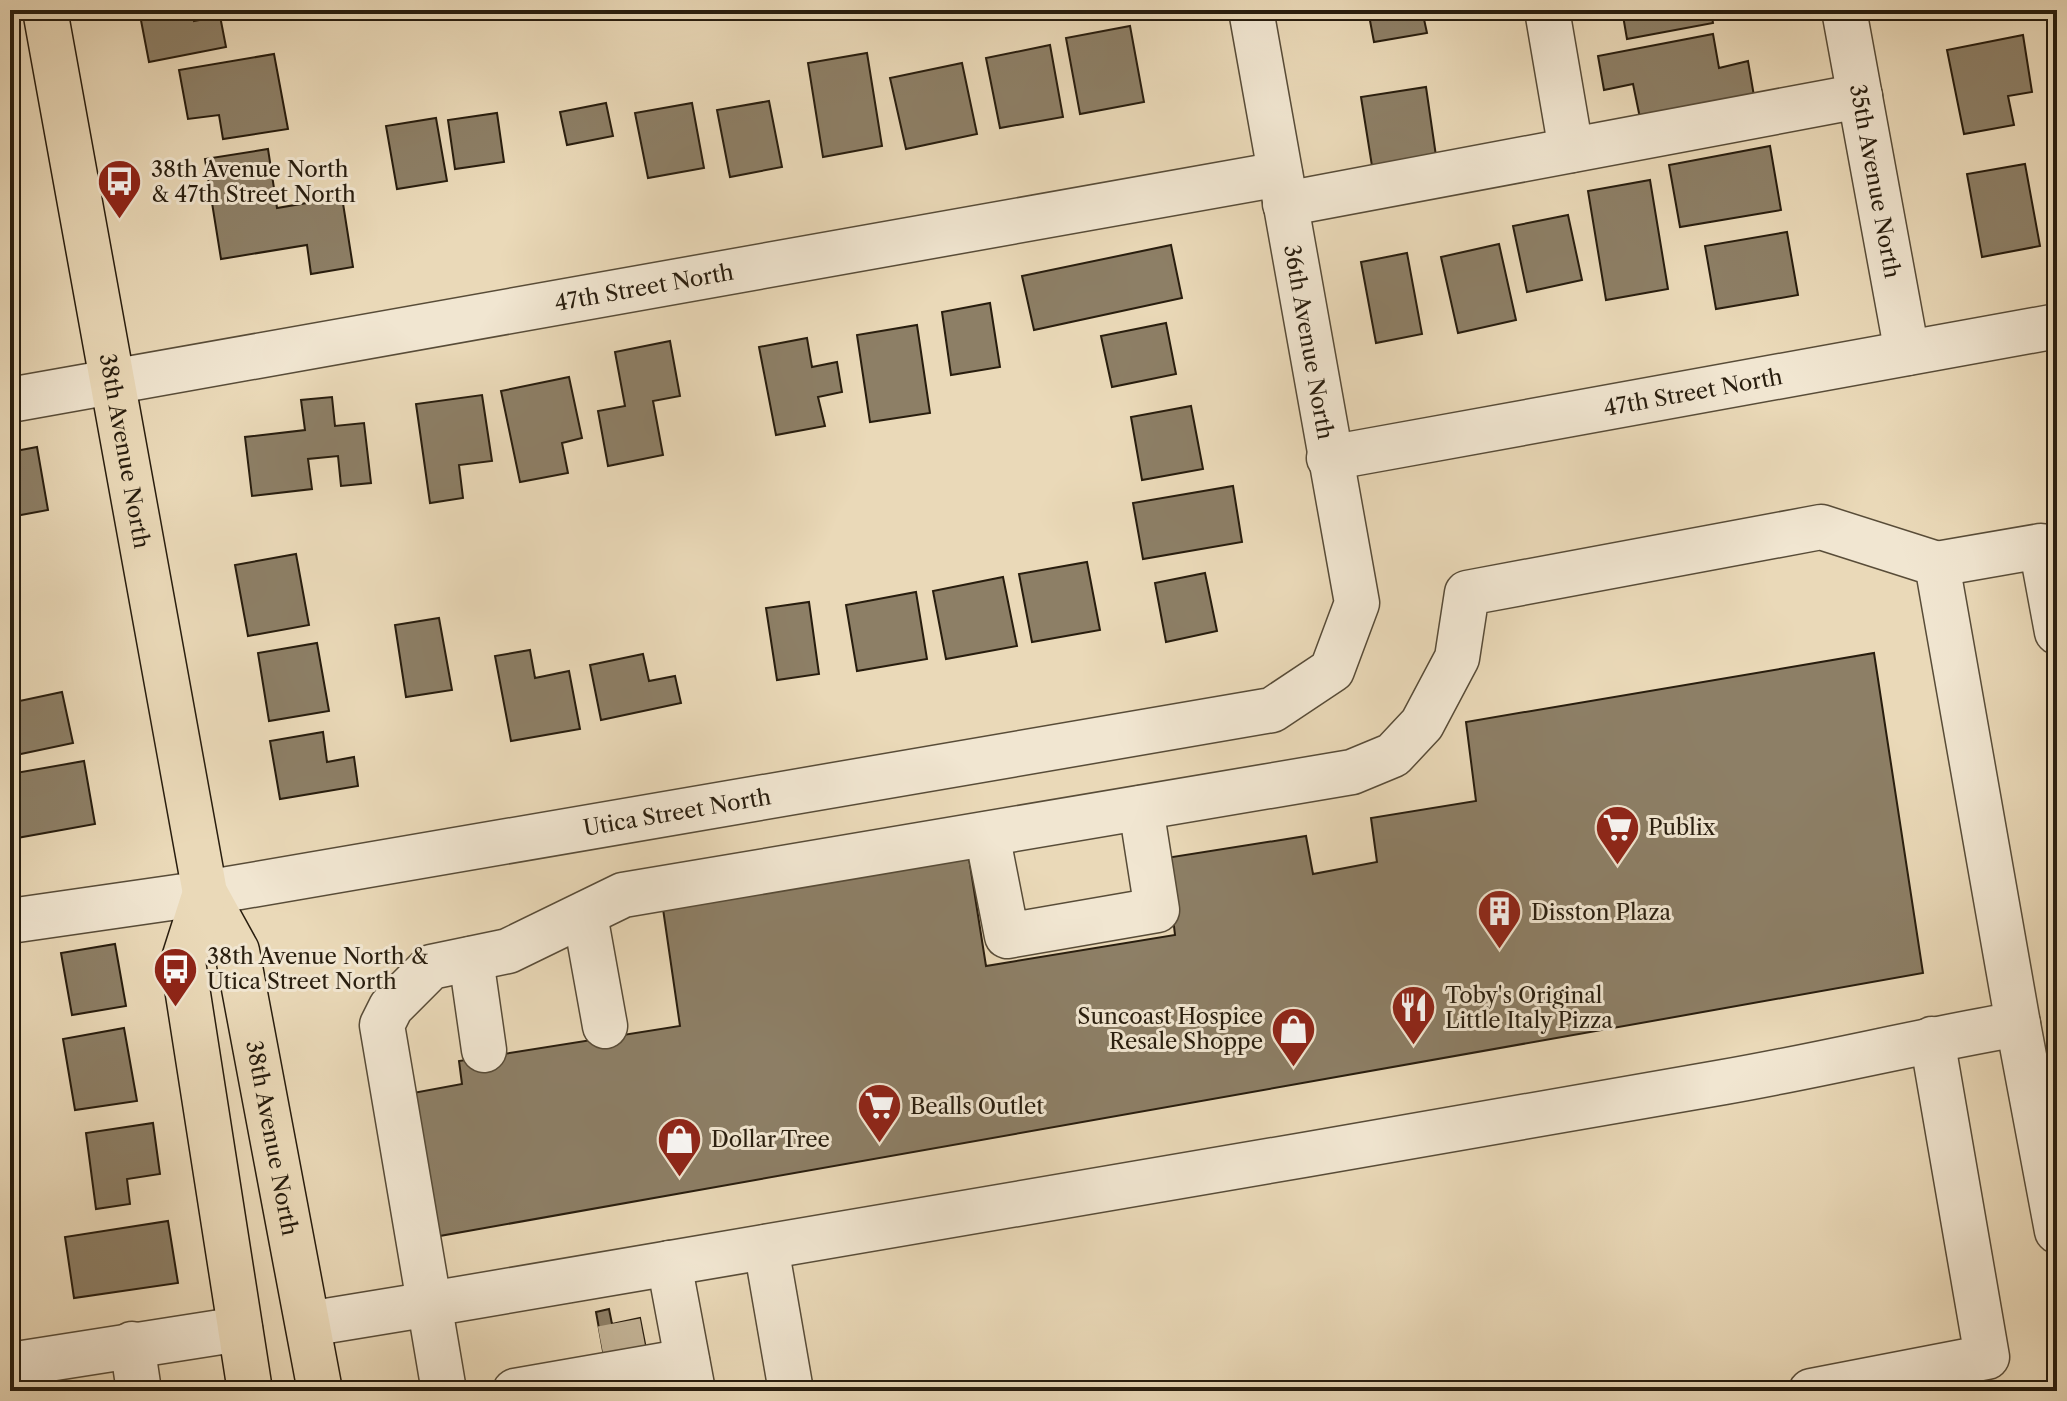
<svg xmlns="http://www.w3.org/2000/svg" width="2067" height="1401" font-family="'Libre Caslon Text',serif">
  <rect width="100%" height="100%" fill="#ead9b8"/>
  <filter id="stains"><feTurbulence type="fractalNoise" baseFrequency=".0025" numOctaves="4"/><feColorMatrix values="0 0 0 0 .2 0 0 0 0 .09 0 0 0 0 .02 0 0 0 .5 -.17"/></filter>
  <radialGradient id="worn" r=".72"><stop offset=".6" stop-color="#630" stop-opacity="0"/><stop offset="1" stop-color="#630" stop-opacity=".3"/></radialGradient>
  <path fill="#8d7f66" stroke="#281d0e" stroke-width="2" d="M139,10H192L194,21L220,16L226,47L149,62Z
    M1368,10H1422L1427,33L1374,42Z
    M1622,10H1711L1713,23L1627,39Z
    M1130,26L1144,102L1080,114L1066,38Z
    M1713,34L1719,68L1748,61L1754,96L1640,118L1633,84L1604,90L1598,56Z
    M2023,35L2032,92L2008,96L2014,125L1964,134L1947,50Z
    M1050,45L1063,117L1000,128L986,58Z
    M867,53L882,146L823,157L808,63Z
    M274,54L288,129L223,139L219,115L188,119L179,70Z
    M962,63L977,134L906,149L890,78Z
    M1426,87L1436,156L1372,166L1361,97Z
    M769,101L782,167L730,177L717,110Z
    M606,103L613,136L567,145L560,112Z
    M692,103L704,168L648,178L635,113Z
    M497,113L504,162L455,169L448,120Z
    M436,118L447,181L397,189L386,126Z
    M1770,146L1781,210L1680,227L1669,165Z
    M268,149L277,208L342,197L353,267L311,274L307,245L221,259L205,159Z
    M2025,164L2040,246L1982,257L1967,174Z
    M1650,180L1668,289L1606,300L1588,191Z
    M1568,215L1582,280L1527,292L1513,226Z
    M1787,232L1798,295L1716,309L1705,246Z
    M1499,244L1516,320L1458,333L1441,257Z
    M1171,245L1182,298L1034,330L1022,276Z
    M1407,253L1422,334L1376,343L1361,262Z
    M990,303L1000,367L951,375L942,312Z
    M1166,323L1176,374L1112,387L1101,336Z
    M917,325L930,413L870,422L857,335Z
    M807,338L812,367L837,362L842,392L818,397L825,426L776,435L759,347Z
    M670,341L680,396L653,401L663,455L608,466L598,411L625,406L615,352Z
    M569,377L582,438L562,443L568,473L520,482L501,391Z
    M482,395L492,461L459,465L463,498L430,503L416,404Z
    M332,397L335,426L364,423L371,483L341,486L338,456L308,459L312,489L252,496L245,437L305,430L301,400Z
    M1191,406L1203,469L1142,480L1131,417Z
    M37,447L48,510L10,517V452Z
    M1233,486L1242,542L1143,559L1133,503Z
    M296,554L309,625L248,636L235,565Z
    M1087,562L1100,630L1032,642L1019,574Z
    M1205,573L1217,631L1166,642L1155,583Z
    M1003,577L1017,646L946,659L933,591Z
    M916,592L927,659L857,671L846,605Z
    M809,602L819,674L777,680L766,608Z
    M439,618L452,690L406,697L395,625Z
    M317,643L329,711L269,721L258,653Z
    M530,650L535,678L569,671L580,729L511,741L495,656Z
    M1874,653L1923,973L434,1237L413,1093L462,1084L459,1061L680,1026L662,902L968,852L986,966L1175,935L1166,858L1306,836L1313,874L1377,862L1371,818L1476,801L1466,722Z
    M643,654L649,681L675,676L681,703L601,720L590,665Z
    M62,692L73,743L16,755L10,703Z
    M323,732L327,762L354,757L358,786L280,799L270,741Z
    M84,761L95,824L17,838L10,774Z
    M115,944L126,1006L72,1015L61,953Z
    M124,1028L137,1101L75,1110L63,1039Z
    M153,1123L160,1174L127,1179L130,1204L96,1209L86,1133Z
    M168,1221L178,1283L74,1298L65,1237Z
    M609,1309L612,1324L640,1318L647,1354L605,1362L596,1312Z"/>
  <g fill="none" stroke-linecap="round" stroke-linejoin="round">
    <path stroke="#c3b396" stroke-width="44" stroke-dasharray="44 22" stroke-linecap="butt" d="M602,1348L644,1340"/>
    <defs>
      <g id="minor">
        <path d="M1547,10L1571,150"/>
        <path id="s1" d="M1844,10L1907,353"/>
        <path d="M1285,204L1860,96"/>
        <path id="s2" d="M10,400L1280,174"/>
        <path id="s3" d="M1329,458L2057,326"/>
        <path d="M1937,564L2041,546L2057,632"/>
        <path d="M987,834L1007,936L1157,910L1141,808"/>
        <path d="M585,915L605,1026"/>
        <path id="s4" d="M10,921L205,893L1272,710L1332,670L1357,603L1251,10"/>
        <path d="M471,959L484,1050"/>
        <path d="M2018,1024L2057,1231"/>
        <path d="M766,1247L791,1391"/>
        <path d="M669,1263L693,1391"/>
        <path d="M308,1324L430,1304C861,1230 1293,1158 1724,1082C1822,1065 1919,1041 2018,1024L1937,564L1821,527L1467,593L1457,658L1422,724L1393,755L1352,772L623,895L508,951L431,967L391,1007L382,1025L444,1391"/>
        <path d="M132,1344L139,1391"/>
        <path d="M10,1365L240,1329"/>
        <path d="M515,1391L687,1361"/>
        <path d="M1811,1391L1987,1357L1932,1039"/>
      </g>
      <g id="major">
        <path id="s5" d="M45,10L205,893L237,951L320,1391"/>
        <path d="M205,893L183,962L250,1391"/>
      </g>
    </defs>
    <use href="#minor" stroke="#584c38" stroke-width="47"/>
    <use href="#major" stroke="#281d0e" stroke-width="47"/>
    <use href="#minor" stroke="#f1e6d1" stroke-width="44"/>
    <use href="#major" stroke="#ead9b8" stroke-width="44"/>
  </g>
  <defs>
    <symbol id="bus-pin" viewBox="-11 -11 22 30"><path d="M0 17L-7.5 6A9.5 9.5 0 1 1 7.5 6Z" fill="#8f2418" stroke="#f1e6d1"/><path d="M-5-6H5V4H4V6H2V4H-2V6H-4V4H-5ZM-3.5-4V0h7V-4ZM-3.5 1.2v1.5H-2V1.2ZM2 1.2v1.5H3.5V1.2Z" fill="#fff"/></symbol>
    <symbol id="supermarket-pin" viewBox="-11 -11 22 30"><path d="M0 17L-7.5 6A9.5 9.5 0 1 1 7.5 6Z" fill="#8f2418" stroke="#f1e6d1"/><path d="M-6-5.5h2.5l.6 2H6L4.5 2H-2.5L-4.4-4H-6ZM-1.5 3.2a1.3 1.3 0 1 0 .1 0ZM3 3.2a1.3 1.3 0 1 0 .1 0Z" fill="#fff"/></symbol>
    <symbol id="building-pin" viewBox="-11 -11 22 30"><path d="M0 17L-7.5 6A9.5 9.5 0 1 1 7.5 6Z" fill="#8f2418" stroke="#f1e6d1"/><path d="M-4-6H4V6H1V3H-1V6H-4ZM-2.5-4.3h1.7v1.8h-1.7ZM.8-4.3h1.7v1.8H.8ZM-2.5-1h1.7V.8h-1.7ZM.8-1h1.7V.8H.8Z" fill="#fff"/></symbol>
    <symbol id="restaurant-pin" viewBox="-11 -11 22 30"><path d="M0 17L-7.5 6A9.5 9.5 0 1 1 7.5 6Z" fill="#8f2418" stroke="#f1e6d1"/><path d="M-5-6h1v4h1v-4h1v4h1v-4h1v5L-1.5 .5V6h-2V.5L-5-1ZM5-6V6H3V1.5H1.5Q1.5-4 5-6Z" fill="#fff"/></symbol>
    <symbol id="shop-pin" viewBox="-11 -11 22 30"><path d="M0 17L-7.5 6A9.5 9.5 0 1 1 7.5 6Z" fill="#8f2418" stroke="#f1e6d1"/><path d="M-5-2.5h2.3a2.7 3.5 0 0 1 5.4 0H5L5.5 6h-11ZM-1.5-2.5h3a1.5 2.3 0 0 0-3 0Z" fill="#fff"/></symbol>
  </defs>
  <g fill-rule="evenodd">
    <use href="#bus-pin" x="94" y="156" width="51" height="69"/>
    <use href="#supermarket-pin" x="1592" y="802" width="51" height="69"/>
    <use href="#building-pin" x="1474" y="886" width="51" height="69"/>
    <use href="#bus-pin" x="150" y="944" width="51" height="69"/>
    <use href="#restaurant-pin" x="1388" y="982" width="51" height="69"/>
    <use href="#shop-pin" x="1268" y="1004" width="51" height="69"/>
    <use href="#supermarket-pin" x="854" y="1080" width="51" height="69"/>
    <use href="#shop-pin" x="654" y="1114" width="51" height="69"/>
  </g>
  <g text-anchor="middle" stroke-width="6" stroke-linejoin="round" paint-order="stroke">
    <g font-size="22" fill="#281d0e" stroke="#f1e6d1" text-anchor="start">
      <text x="151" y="177">38th Avenue North<tspan x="151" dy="25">&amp; 47th Street North</tspan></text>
      <text x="1648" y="835">Publix</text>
      <text x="1531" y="920">Disston Plaza</text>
      <text x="207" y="964">38th Avenue North &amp;<tspan x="207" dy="25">Utica Street North</tspan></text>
      <text x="1445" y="1003">Toby's Original<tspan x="1445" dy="25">Little Italy Pizza</tspan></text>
      <text x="1263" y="1024" text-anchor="end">Suncoast Hospice<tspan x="1263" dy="25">Resale Shoppe</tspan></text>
      <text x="910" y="1114">Bealls Outlet</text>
      <text x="711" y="1147">Dollar Tree</text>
    </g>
    <g font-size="22" fill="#281d0e" stroke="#f1e6d1">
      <text dy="8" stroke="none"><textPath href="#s1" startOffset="174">35th Avenue North</textPath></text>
      <text dy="8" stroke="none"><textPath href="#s2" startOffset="644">47th Street North</textPath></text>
      <text transform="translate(1309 342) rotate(80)" y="8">36th Avenue North</text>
      <text dy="8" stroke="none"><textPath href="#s3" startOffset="370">47th Street North</textPath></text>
      <text dy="8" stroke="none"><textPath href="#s5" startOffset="448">38th Avenue North</textPath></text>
      <text dy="8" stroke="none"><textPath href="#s4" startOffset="676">Utica Street North</textPath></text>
      <text dy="8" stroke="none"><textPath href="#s5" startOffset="1154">38th Avenue North</textPath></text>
    </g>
  </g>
  <rect width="2067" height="1401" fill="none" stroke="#ead9b8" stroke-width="40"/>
  <rect x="12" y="12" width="2043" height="1377" fill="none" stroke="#281d0e" stroke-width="4"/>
  <rect x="20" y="20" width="2027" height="1361" fill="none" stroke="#281d0e" stroke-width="2"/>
  <rect width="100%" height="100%" filter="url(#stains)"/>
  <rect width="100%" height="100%" fill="url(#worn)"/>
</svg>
